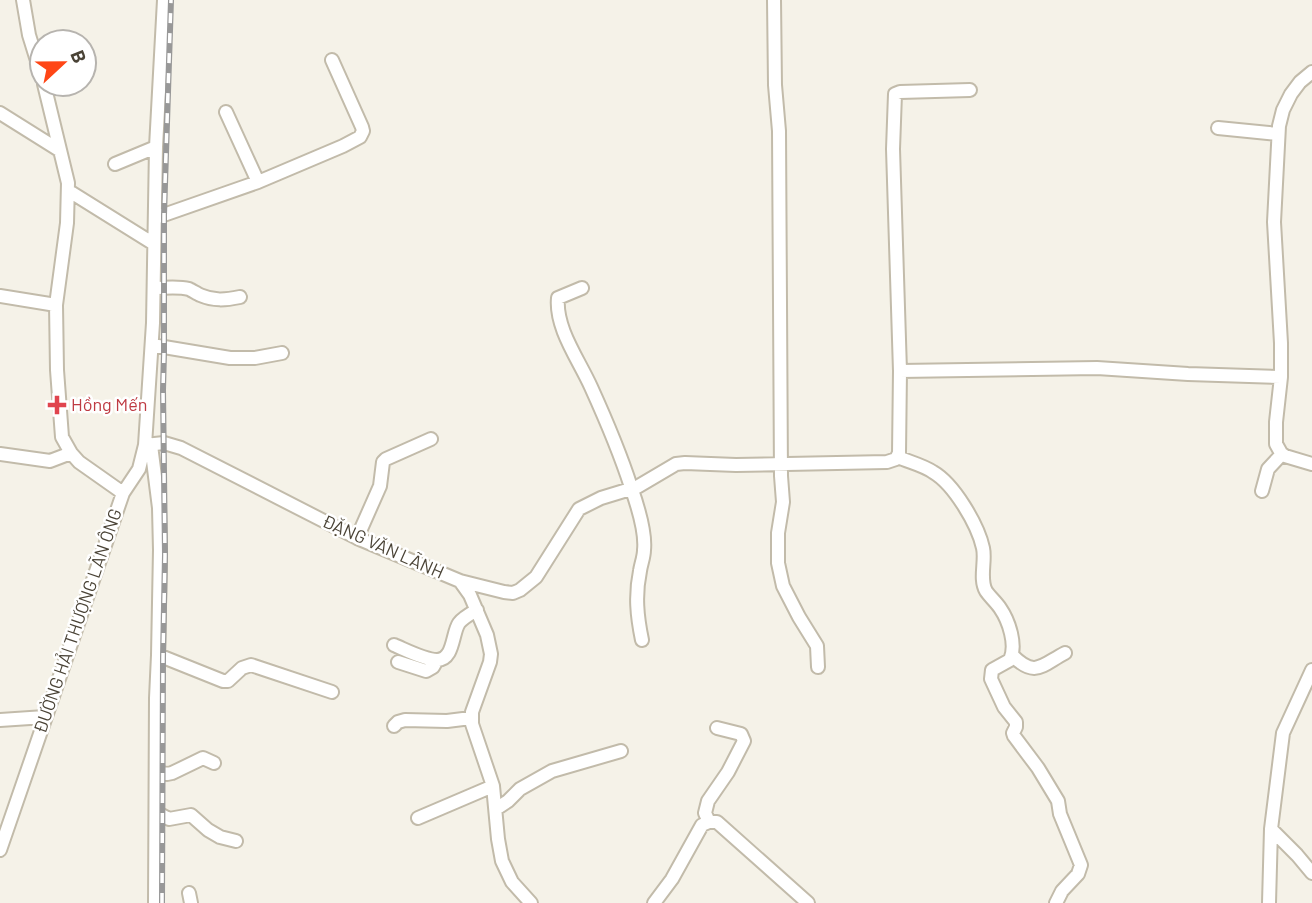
<svg xmlns="http://www.w3.org/2000/svg" width="1312" height="903" font-family="Barlow,sans-serif">
  <rect width="100%" height="100%" fill="#f5f2e8"/>
  <g fill="none" stroke-linecap="round" stroke-linejoin="round">
    <defs>
      <path id="minor" d="M23,0L29,35L42,77
        M774,0L775,85L779,131L781,476L783,502L778,533V563L783,586L799,617L817,646L818,667
        M1312,72L1300,82L1291,94L1283,110L1279,126L1274,222L1281,343V377L1276,422V444L1281,453L1285,456L1312,464
        M226,112L258,182
        M0,113L59,150
        M1218,128L1278,134
        M115,164L156,147
        M69,191L154,244
        M155,218L258,182L343,146L360,137L363,131L362,127L332,60
        M154,288C165,288 178,286 189,289C191,290 198,294 200,295C214,301 225,300 240,297
        M582,288L558,298C555,328 579,360 591,387C606,420 620,453 631,487C637,504 646,532 644,550C644,557 641,564 640,571C635,595 637,616 642,640
        M0,296L56,305
        M152,345L230,358H255L282,353
        M900,371L893,149L895,94L900,92L970,90
        M145,445L164,443L181,448L357,538L460,581L470,595L487,635L491,654L490,662L472,712V724L493,786L498,839L502,861L512,882L531,903
        M151,445L159,508L160,550L158,655L156,698L155,903
        M0,454L50,461L71,453
        M898,457C909,462 923,465 933,472C954,484 978,525 983,548C986,561 979,579 986,591C990,597 996,602 1000,608C1009,621 1017,645 1010,660L992,670L991,679L1004,707L1016,722V727L1013,733L1014,736L1038,768L1058,801L1060,814L1081,865L1078,874L1062,891L1056,903
        M1262,491L1268,469L1282,454
        M123,493L139,469L145,445L153,323L156,147L164,0
        M357,538L380,486L383,462L386,459L431,439
        M460,581L504,592L513,593L520,590L536,577L579,509L601,498L637,487L676,464L685,463L736,465L887,462L896,459L899,453L900,371L1097,368L1188,374L1281,377
        M394,645C406,650 425,660 437,660C454,660 452,633 459,623C464,617 470,614 477,610
        M158,655L223,681H228L242,668L251,665L332,692
        M1013,656C1035,678 1042,665 1065,653
        M398,662L426,671L433,667L437,660
        M0,720L45,717
        M394,726L398,722L405,720L447,721L471,718
        M157,772L167,774L172,773L203,758L214,763
        M496,809L508,801L520,789L552,771L621,751
        M156,812L169,819L191,815L208,830L220,837L236,841
        M418,818L493,786
        M709,822L705,813L708,801L728,772L744,741L741,734L717,728
        M1271,829L1297,855L1312,873
        M0,850L123,493L79,462L71,453L62,437L57,370L56,305L67,223L68,183L44,84
        M189,893L191,903
        M654,903L672,879L702,825L709,822H717L808,903
        M1269,903L1271,829L1283,733L1312,670"/>
    </defs>
    <use href="#minor" stroke="#c2bbaa" stroke-width="16"/>
    <use href="#minor" stroke="#fff" stroke-width="12"/>
    <defs>
      <path id="rail" d="M162,903L163,657L165,555L163,390L164,352V215L171,0"/>
    </defs>
    <use href="#rail" stroke="#989898" stroke-width="6"/>
    <use href="#rail" stroke="#fff" stroke-width="3.5" stroke-dasharray="10" stroke-linecap="butt"/>
  </g>
  <path fill="#e0444e" stroke="#fff" stroke-width="2.5" d="M53.5 394.5h7v7h7v7h-7v7h-7v-7h-7v-7h7z"/>
  <g text-anchor="middle" stroke-width="5" stroke-linejoin="round" paint-order="stroke">
    <g font-size="18" fill="#be3a42" stroke="#fff" text-anchor="start">
      <text x="71" y="411">Hồng Mến</text>
    </g>
    <g font-size="18" fill="#4a4336" stroke="#fff">
      <text transform="translate(383 547) rotate(24)" y="6">ĐẶNG VĂN LÃNH</text>
      <text transform="translate(78 621) rotate(-71)" y="6">ĐƯỜNG HẢI THƯỢNG LÃN ÔNG</text>
    </g>
  </g>
  <g transform="translate(63 63) rotate(68)"><circle r="33" fill="#ffffff" stroke="#b7b4af" stroke-width="2"/>
  <path d="M0-5L12 26L0 18L-12 26Z" fill="#ff4616"/>
  <text y="-10" font-size="19" font-weight="bold" text-anchor="middle" fill="#4a4336">B</text>
  </g>
</svg>
